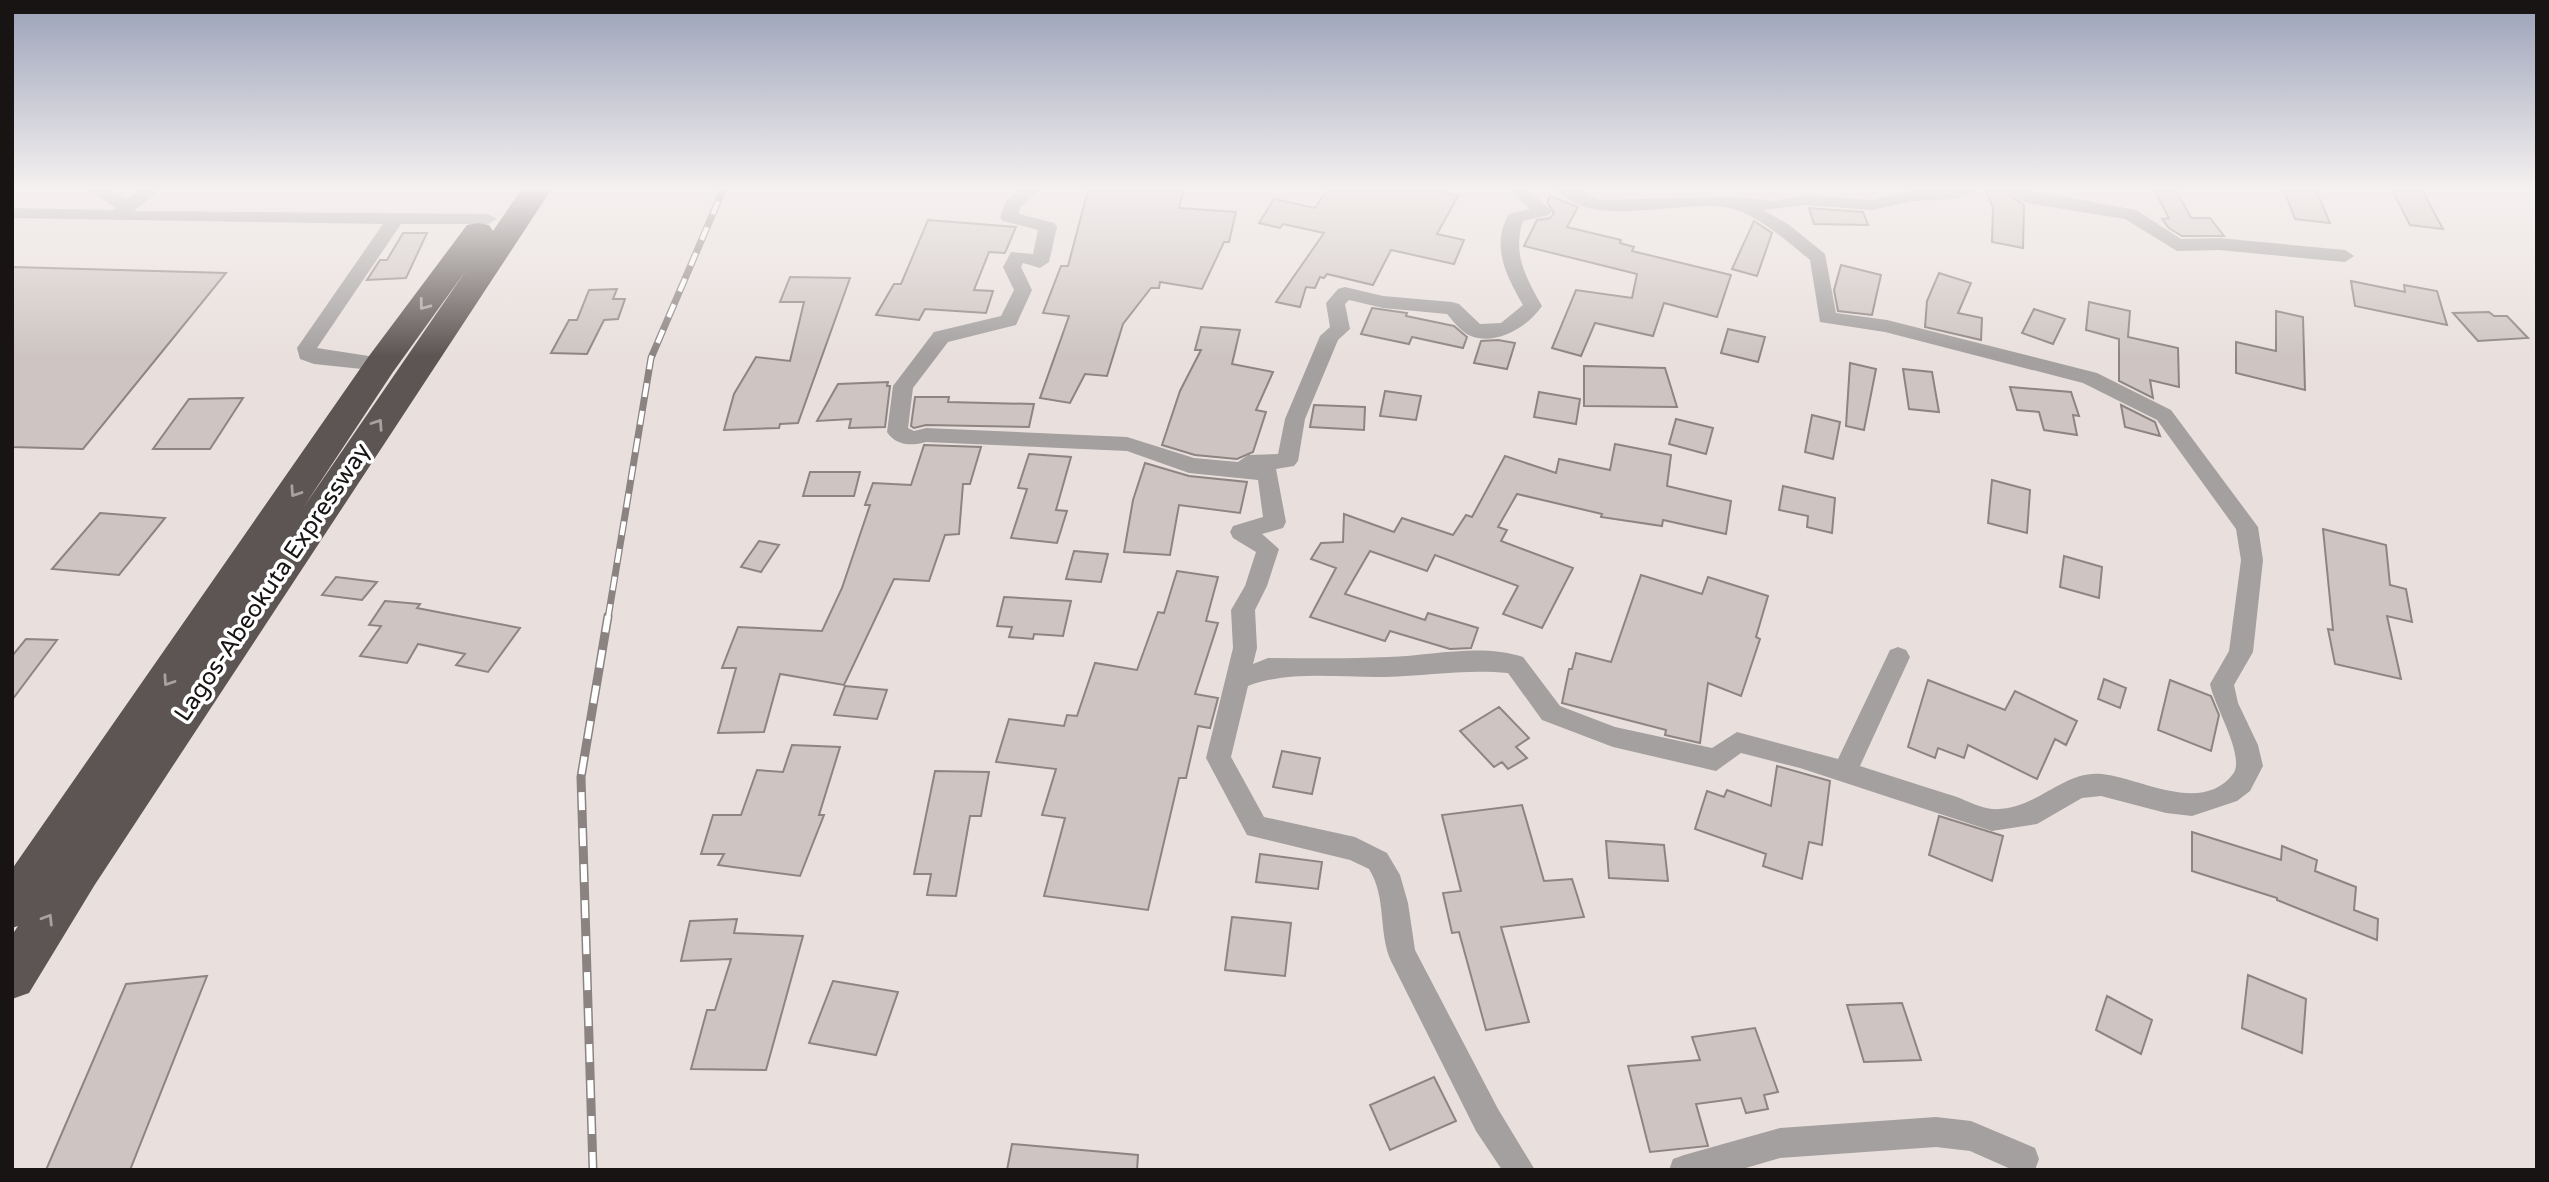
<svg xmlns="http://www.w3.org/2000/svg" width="2549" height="1182" font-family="'Varela Round',sans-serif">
  <rect width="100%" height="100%" fill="#e9e0dd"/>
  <path fill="#cec5c2" stroke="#8e8583" stroke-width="2" d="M1088,190H1184L1179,208L1236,212L1229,242H1224L1202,289L1160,282L1159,288H1151L1123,324L1107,376L1085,374L1070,403L1040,398L1069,316L1043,313L1061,266H1068Z
    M1327,190H1435L1458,196L1437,234L1464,240L1454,264L1391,250L1373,285L1327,274L1324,278L1320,277L1315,288L1306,287L1300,307L1276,302L1324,233L1283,224L1280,228L1259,223L1274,199L1315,208Z
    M1986,190H2003L2024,205L2023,248L1992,242L1993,208Z
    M2154,190H2176L2191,218H2210L2224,236H2182L2169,228L2162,219L2169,218Z
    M2284,190H2316L2330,223L2295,219Z
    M2392,190H2422L2443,229L2410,225Z
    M1550,196L1578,207L1567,227L1621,240L1620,243L1634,247L1632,251L1731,275L1717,317L1664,303L1653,336L1595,323L1581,356L1552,348L1576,290L1632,298L1637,274L1524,246L1537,220L1550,218L1554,213L1547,202Z
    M1809,208L1863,212L1868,225L1814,224Z
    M928,220L1016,227L1005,253L989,252L974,290L993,291L986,313L925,309L919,320L876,315L894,284H901Z
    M1754,221L1772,233L1757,276L1732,269Z
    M403,233H427L406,278L367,280L380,260H387Z
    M1841,265L1881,275L1872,315L1838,311L1834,290Z
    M12,267L226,273L83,449L12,447Z
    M1939,273L1971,283L1958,313L1982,318L1981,340L1925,327L1927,301Z
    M790,277L850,278L798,423L780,424L779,428L724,430L734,394L756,357L790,361L804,302H780Z
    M2351,281L2405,292L2404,285L2437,291L2447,325L2355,306Z
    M617,289L613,299H625L618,319L604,320L587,354L551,353L569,320H577L589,290Z
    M2089,302L2130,311L2128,337L2178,348L2179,387L2150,380L2153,398L2119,381V339L2086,330Z
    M1372,308L1407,313L1406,316L1454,326L1467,337L1463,348L1412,337L1409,344L1361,334Z
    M2034,309L2065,319L2053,344L2022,333Z
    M2276,311L2303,317L2305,390L2236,373V342L2276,351Z
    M2489,312L2494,316H2507L2528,338L2478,341L2453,313Z
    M1201,327L1240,330L1232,364L1273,372L1256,410L1266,412L1253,452L1237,459L1195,455L1162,445L1180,391L1201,350H1195Z
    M1728,329L1765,337L1758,362L1721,353Z
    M1498,340L1515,343L1507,369L1474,363L1481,341Z
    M1850,363L1876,369L1864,430L1846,426Z
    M1584,366L1665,368L1677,407L1584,406Z
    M1903,369L1932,372L1939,412L1909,409Z
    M888,382L887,386H890L885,427L849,428L851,419L817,421L838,384Z
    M2010,387L2071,392L2079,416L2073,415L2077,435L2044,430L2039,412L2017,410Z
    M1385,391L1421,396L1416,420L1380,416Z
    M1539,392L1580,399L1576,424L1534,417Z
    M915,397H949L948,402L1034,404L1029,427L926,425L914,428L911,426Z
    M243,398L210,449H153L189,399Z
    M1314,405L1365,407L1364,430L1310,427Z
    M2121,405L2155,422L2160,436L2125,427Z
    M1812,415L1840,422L1833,459L1805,452Z
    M1676,419L1713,428L1706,454L1669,444Z
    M1615,444L1671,455L1667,486L1731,501L1726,534L1663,520L1662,526L1601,517L1602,514L1517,494L1498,527L1507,530L1501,541L1573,568L1542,628L1503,614L1518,586L1435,555L1427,571L1370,551L1345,594L1425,620L1428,613L1478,628L1471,648L1450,649L1390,631L1385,641L1310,617L1336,568L1311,559L1321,543L1343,542L1344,514L1394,532L1402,518L1453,535L1466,515L1472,517L1505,456L1556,473L1559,459L1610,470Z
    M924,445L981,447L970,484H963L959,534L945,535L929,581L894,579L844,685L780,674L764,732L718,733L736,668H722L738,627L822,631L842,588L870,505H865L873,483L911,485Z
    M1029,454L1071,457L1056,510L1067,511L1057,543L1011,538L1027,489L1018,488Z
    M1145,463L1189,476L1247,482L1240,513L1179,505L1170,555L1124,552L1133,500Z
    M810,472H860L854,496H803Z
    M1992,480L2030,490L2027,533L1988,523Z
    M1783,486L1835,498L1832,533L1807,527L1808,516L1779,510Z
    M100,513L165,518L119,575L52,569Z
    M2323,529L2386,545L2390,585L2406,589L2412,622L2387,616L2401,679L2335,664L2328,629L2333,630Z
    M759,541L779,545L761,572L741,567Z
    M1074,551L1108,554L1101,582L1066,579Z
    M2064,556L2102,567L2099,598L2060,587Z
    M1177,571L1218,577L1206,621L1218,623L1195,694L1218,698L1210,728L1198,726L1186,778H1179L1148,910L1044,896L1065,818L1042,815L1056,769L996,762L1009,719L1064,726L1067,715L1077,716L1095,663L1137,670L1158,612L1164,613Z
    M1641,575L1702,594L1708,577L1768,596L1756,637L1760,639L1741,696L1708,683L1700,743L1665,735L1666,730L1562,703L1569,669H1572L1576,653L1611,662Z
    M336,577L377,582L362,600L322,595Z
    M1004,597L1071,601L1063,636L1034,634L1033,639L1009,637L1012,627L997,626Z
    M385,601L420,604L417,608L520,628L488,672L456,665L465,654L418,644L407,663L360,656L381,626L369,625Z
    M26,639L57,640L12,700V656Z
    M2104,679L2126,688L2120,708L2098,699Z
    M1928,680L2005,710L2015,691L2077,721L2066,745L2055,739L2037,779L1968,745L1964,758L1938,748L1935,758L1908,747Z
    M2170,680L2211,696L2219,715L2211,751L2158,730Z
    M845,686L887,690L877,719L834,715Z
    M1499,707L1529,738L1516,747L1527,758L1508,769L1502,762L1494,767L1460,731Z
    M792,745L840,747L819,815H824L800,876L718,865L724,854H701L713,815H741L757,770L783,772Z
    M1282,751L1320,758L1312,794L1273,787Z
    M1777,766L1830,781L1822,845L1809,842L1802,879L1763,866L1766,854L1695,829L1707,791L1724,797L1727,790L1771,806Z
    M935,771L989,772L981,816H970L956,896L927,895L931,874H914Z
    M1522,805L1544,881L1572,879L1584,917L1501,927L1529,1022L1486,1030L1459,932L1452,933L1443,893L1461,891L1442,815Z
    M1939,816L2003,836L1992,881L1929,855Z
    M2192,832L2281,860L2282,846L2317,860L2315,871L2356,887L2354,910L2378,919L2377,940L2277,900V898L2192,871Z
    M1606,841L1664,845L1668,881L1609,878Z
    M1260,854L1322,862L1318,889L1256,882Z
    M1232,917L1291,923L1285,976L1225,970Z
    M737,919L734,933L803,936L766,1070L691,1069L707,1010H715L731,959L681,961L690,921Z
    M2248,975L2306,999L2302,1053L2242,1028Z
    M207,976L130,1170H46L126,984Z
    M833,981L898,992L876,1055L809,1043Z
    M2107,996L2152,1020L2141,1054L2096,1030Z
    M1902,1003L1921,1060L1864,1062L1847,1005Z
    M1755,1028L1778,1092L1764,1095L1768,1109L1746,1113L1741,1098L1696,1104L1708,1146L1650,1152L1628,1066L1700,1060L1692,1037Z
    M1434,1077L1456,1121L1390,1150L1370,1105Z
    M1012,1144L1138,1155L1137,1170H1007Z"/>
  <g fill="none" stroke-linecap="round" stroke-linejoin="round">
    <path fill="#a4a09f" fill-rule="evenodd" d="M88,190H111L127,199L139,190H160L134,211L488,214L497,219L488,224H401L317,348L388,359L391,364L388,369L381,371L314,364L300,359L297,348L383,224L12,218V208L112,210L116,208Z
      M1020,190H1040L1020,207L1019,214L1054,223L1057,227L1049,262L1040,268L1023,263L1021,267L1032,290L1016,325L948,342L913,388L908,428L914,431L926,428L1127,437L1194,458L1238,462L1248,455L1278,454L1285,419L1320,336L1330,327L1326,303L1338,289L1345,287L1383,296L1452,302L1459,304L1480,324L1501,323L1523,305C1507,277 1490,246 1509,214L1530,209L1509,190H1529L1552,211L1549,215L1523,221C1512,254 1526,278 1542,306C1529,326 1496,346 1471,336C1462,333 1453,321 1447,314L1383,308L1349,300L1345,304L1350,329L1338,340L1305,419L1298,461L1294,466L1276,469L1286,522L1283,528L1262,534L1279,549L1267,586L1255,610L1257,648L1253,664L1268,658C1308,658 1348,659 1388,657C1432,656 1480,643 1523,657L1560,706L1615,727L1712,748L1737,732L1838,759L1890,650L1898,647L1906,650L1910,657L1860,766C1892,776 1924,787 1957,797C1967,801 1981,808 1992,809C2036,812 2061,770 2102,774C2140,778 2202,815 2233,774C2246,757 2214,706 2210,684L2229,651L2241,560L2236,529L2157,420L2083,383L1885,332L1820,322L1810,260C1789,243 1756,213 1729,208C1682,198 1593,231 1557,190H1581L1600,200L1734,197L1775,201L1806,195L1873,200L1911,191L1980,190L1956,199L1911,201L1873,210L1806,205L1763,210L1788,224L1825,254L1836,313L1887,320L2097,373L2171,410L2258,527L2263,560L2253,652L2234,685L2238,703L2258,745L2263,766L2250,791L2237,801L2192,816L2166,813L2101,796L2082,798L2037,824L1992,831L1800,768L1741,753L1716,771L1613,747L1542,720L1508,673C1463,669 1429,676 1385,677C1341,678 1289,670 1248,686L1231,757L1264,817L1355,837L1387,853L1400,875L1408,903L1415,950L1498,1109L1535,1170H1502L1476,1131L1391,961C1378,932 1387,898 1369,869L1350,860L1247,835L1206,758L1233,648L1231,610L1245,586L1256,552L1233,538L1230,532L1233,526L1263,517L1258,480L1189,473L1127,451L926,442C912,446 896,446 887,432L893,386L934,332L1001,316L1014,290L1003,267L1011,252L1033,254L1038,230L1003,221L1000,217L1006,201Z
      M2006,190H2027L2136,210L2181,239L2219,238L2345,250L2354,256L2345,262L2219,250L2177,251L2125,219L2026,203Z
      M1936,1117L1971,1121L2035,1148L2039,1159L2035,1170H2013L1970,1151L1936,1147L1780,1158L1739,1170H1669L1673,1159L1684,1155L1780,1128Z"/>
    <path fill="#5d5553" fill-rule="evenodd" d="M521,190H551L94,886L29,993L12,999V935L18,926L12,928V869L369,356L467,225L478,223L489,225L493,231ZM467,269L303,508L393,372Z"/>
    <defs>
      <path id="rail-far1" d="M608,618L651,358L723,190"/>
      <path id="rail" d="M593,1170L581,777L608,616"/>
    </defs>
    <use href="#rail-far1" stroke="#8a8381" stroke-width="7"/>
    <use href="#rail" stroke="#8a8381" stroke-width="9"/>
    <use href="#rail-far1" stroke="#fff" stroke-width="4.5" stroke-dasharray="14" stroke-linecap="butt"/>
    <use href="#rail" stroke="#fff" stroke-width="6" stroke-dasharray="18" stroke-linecap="butt"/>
  </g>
  <defs><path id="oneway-chevron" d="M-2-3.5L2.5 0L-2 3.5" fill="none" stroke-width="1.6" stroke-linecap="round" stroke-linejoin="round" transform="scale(1.75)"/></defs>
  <g stroke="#a6a2a0">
    <use href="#oneway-chevron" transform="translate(424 305) rotate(127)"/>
    <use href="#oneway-chevron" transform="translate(378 424) rotate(-56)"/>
    <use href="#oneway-chevron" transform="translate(295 492) rotate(124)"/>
    <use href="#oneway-chevron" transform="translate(168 681) rotate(124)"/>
    <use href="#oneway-chevron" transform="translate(48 919) rotate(-58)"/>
  </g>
  <linearGradient id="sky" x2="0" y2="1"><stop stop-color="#9aa1b8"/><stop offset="0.53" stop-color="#f5f1f0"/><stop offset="1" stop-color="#f5f1f0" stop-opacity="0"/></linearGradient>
  <rect width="2549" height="356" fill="url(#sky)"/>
  <g text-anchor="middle" stroke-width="7" stroke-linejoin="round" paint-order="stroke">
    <g font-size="24" fill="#171413" stroke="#fff">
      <text transform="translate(272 582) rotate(-56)" y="8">Lagos-Abeokuta Expressway</text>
    </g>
  </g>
  <rect width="2549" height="1182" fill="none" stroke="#171413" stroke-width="28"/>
</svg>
